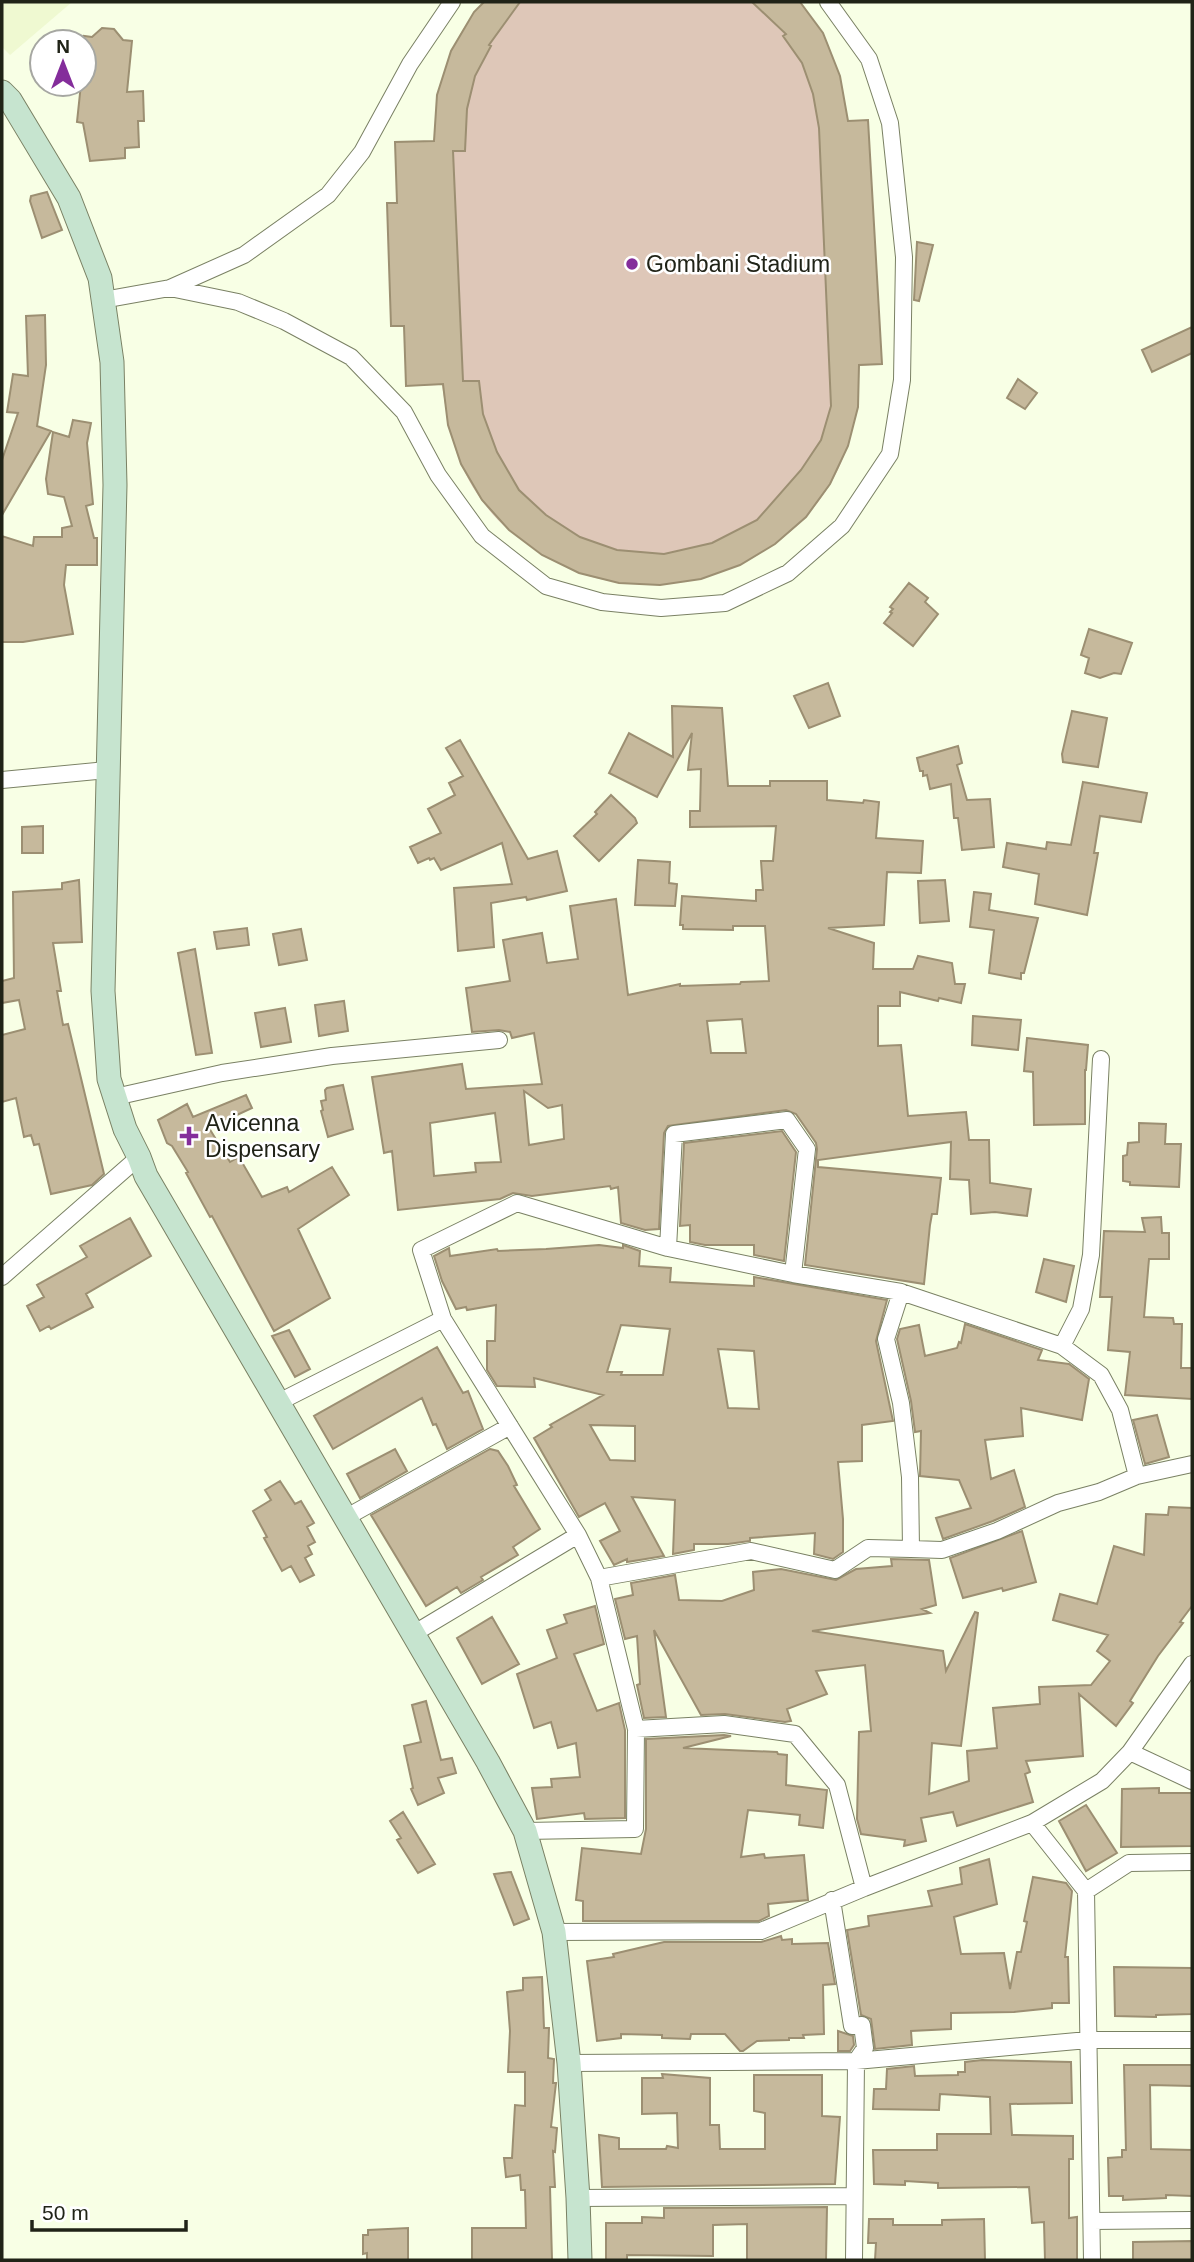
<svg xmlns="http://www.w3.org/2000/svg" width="1194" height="2262" font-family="Helvetica,sans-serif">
  <rect width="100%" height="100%" fill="#f8ffe5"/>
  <path fill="#eff9d1" d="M2,2H72L10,55L2,47Z"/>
  <path fill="#dec7b8" d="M484,2H800L823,34L840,76L848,120H868L882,364L859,366C858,393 856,418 848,444C814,554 688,608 582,574C568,569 554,557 541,550C531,543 519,538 509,530C489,514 470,486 460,462C450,437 446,412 442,385L406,386L404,327L391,326L387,203L397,202L395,142L434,141C438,88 446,42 484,2Z"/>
  <path fill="#c6b99c" stroke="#9c8f72" stroke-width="2" fill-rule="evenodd" d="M484,2H520L489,45L491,46L475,76L467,109L465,151H453L463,381H479L483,414L497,452L519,490L546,515L580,537L617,550L664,554L712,543L757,520L801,470L821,440L831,406L819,128L813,94L802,63L783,36L786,34L752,2H800L823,33L840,76L848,121L868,120L882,364L859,365L858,407L848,446L830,484L806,517L775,544L740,565L701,579L660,585L619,583L579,573L542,555L509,530L482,500L461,464L448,425L443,384L406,386L404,326H391L387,203H397L395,142L434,141L437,95L451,51L474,12Z
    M102,28L114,29L123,40L132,41L127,92L143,91L144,121H138L139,147L125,148V158L90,161L83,123L77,122L81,84H84V36L92,37Z
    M47,192L62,230L42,238L30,201L31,196Z
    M917,242L933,245L919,301L914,300Z
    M45,315L46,365L37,426L51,431L2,515V460L18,413L7,412L13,374L28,376L26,316Z
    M1192,327V353L1152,372L1142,350Z
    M1018,379L1037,393L1025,409L1007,398Z
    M73,420L91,423L87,443L93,504L86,506L94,538H97V565H66L64,585L73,634L23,642H2V536L33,546L34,537H62V528L72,526L64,497L48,494L46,479L53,432L69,437Z
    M909,583L928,598L925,602L938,614L913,646L884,623L892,613L890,612L893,609L890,607Z
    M1089,629L1132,643L1121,674L1114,673L1100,678L1085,673L1089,658L1081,655Z
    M828,683L840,716L809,728L794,696Z
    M672,706L722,708L728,786H770V781H827V800L863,803L864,800L879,802L876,838L923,841L921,873L887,872L884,925L828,928L874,943L873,969H913L918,956L952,963L955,984H965L961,1003L939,998L938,1001L900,992V1006H878V1046L901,1045L908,1116L966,1112L969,1140H989L990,1183L1031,1189L1027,1216L995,1212L971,1214L969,1180L950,1179L951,1142L818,1160V1167L941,1178L937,1214H932L930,1225L924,1284L805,1265L817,1149L816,1143L796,1114L786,1110L668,1126L664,1133L659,1229L645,1230L621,1223L618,1187L611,1189L610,1186L532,1196L513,1193L500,1199L398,1210L392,1151L384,1153L372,1077L462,1064L466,1089L542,1084L534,1033L512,1038L510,1032L499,1030L472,1032L466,988L510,981L503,940L542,933L547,963L578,959L570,906L616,899L628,995L680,984V986L740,984L741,982L769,981L765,926H733V930L683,929V925H680L682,896L756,901V890H763L761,861H773L776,826L690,827V811H700L701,769L688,770L692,733L657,797L609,773L629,733L673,757ZM742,1019L746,1053H711L707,1021ZM524,1091L548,1108L562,1105L564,1139L529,1145ZM495,1113L501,1162L475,1163L476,1172L434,1176L430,1123Z
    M1072,711L1107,718L1098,767L1063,762L1062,754Z
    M460,740L528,859L557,851L567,891L527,900L526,897L491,903L494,947L458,951L454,888L512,884L502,843L441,870L434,858L430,860L429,858L418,863L410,847L441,833L428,809L455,795L449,783L463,776L446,748Z
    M958,746L962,763L957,765L967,800L990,799L994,847L962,850L958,818H954L951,784L930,789L927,775L923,776V771H920L917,758Z
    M1083,782L1147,793L1141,822L1100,816L1094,853H1098L1087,915L1035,904L1039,874L1003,867L1007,843L1046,849L1047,842L1071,845Z
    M611,795L635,818L637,823L599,861L574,836L597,814L595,812Z
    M43,826V853H22V827Z
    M638,860L670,862L669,883L677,884L675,906L635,905Z
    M79,880L82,942L53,943L61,991H57L63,1025L68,1024L104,1174L92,1185L51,1194L39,1144L34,1145L31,1135L24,1137L16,1098L2,1102V1035L25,1029L19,1000L2,1003V981L14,978L13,892L62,889V883Z
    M945,880L949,921L920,923L918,881Z
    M974,892L991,894L989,910L1038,918L1024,973H1021V979L989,973L994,930L970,927Z
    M247,928L249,945L217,949L214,932Z
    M301,929L307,960L279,965L273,934Z
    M195,949L212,1053L196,1055L178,953Z
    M344,1001L348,1031L319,1036L315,1005Z
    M285,1008L291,1042L261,1047L255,1013Z
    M973,1016L1021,1020L1018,1050L972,1045Z
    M1027,1038L1088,1045L1086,1070H1085V1124L1034,1125L1033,1072L1024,1071Z
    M343,1085L353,1129L328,1137L321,1111L323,1110L321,1101L326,1100L325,1090L327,1088Z
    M246,1095L252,1108L209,1128L230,1162L239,1157L262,1197L287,1187L289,1192L332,1167L349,1195L298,1229L330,1298L274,1331L212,1216L210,1217L186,1173L188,1172L172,1146L167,1143L158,1120L187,1104L193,1117Z
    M1139,1123L1166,1124L1165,1144H1181L1179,1187L1130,1185V1182L1123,1181V1156L1127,1155L1128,1143L1139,1142Z
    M782,1131L796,1152L784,1261L754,1255V1245H705L690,1242V1225L680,1226L684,1143Z
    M1161,1217L1162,1233H1169V1259H1149L1144,1317L1173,1318L1174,1324H1182L1181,1368H1192V1399L1125,1395L1130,1352L1108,1350L1112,1297H1100L1104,1231L1145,1232L1142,1218Z
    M130,1218L151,1256L86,1294L93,1307L51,1329L49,1326L40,1331L27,1306L44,1297L37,1285L87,1257L80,1246Z
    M599,1245L623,1248V1245L640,1251L639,1266L671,1268L670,1282L754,1286V1277L887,1300L876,1341L893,1421L862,1425V1461L838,1462L843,1519V1552L833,1559L814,1554L815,1533L750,1538V1541L728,1544H694V1550L673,1554L675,1500L632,1497L664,1556L627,1562V1559L614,1565L600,1541L620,1531L605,1503L579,1517L534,1438L552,1427L550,1425L603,1395L534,1378L535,1387L497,1386L487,1370V1341H495L496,1305L467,1310L466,1307L456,1309L442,1281L434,1256L449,1248L450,1256L497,1249L498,1251L546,1249ZM621,1325L670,1329L663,1375H621L622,1372H607ZM718,1349L754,1351L759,1409L728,1408ZM590,1425L635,1426V1461L610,1460Z
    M1044,1259L1074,1266L1066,1302L1036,1292Z
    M965,1324L1042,1350L1038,1360L1069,1364L1089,1379L1082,1420L1021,1408L1023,1436L985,1440L991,1479L1014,1470L1025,1507L993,1521L943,1539L936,1518L971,1508L959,1480L920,1476L921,1431L915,1432L911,1401L897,1339L900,1329L919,1325L925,1356L957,1348L959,1342L961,1343Z
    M289,1330L310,1369L295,1377L272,1336Z
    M437,1347L463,1393L468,1391L483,1429L447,1449L436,1424L433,1425L422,1398L333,1449L314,1416Z
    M1157,1415L1169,1457L1145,1464L1133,1420Z
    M395,1449L407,1471L360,1498L347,1474Z
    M490,1449L498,1451L508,1466L517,1485L514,1486L540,1529L513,1547L518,1555L481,1577L483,1580L461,1593L457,1587L426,1606L371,1515Z
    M280,1481L295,1504L301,1501L314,1523L307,1527L315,1542L308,1546L312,1554L305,1558L314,1575L300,1582L291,1566L282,1571L264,1538L267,1537L253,1511L271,1500L265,1490Z
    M1169,1507L1192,1508V1606L1180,1622L1183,1623L1158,1656L1130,1701L1133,1703L1116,1726L1079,1694L1083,1756L1026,1761L1030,1772L1025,1774L1033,1802L957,1826L953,1812L921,1818L926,1841L904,1846L905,1840L861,1834L857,1819L859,1732L871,1731L865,1665L816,1671L827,1694L787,1709L791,1721L785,1722L725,1714L701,1715L654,1630L666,1717L644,1718L637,1685L640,1684L637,1636L625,1639L615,1599L633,1595L631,1583L675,1575L679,1600L722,1601L754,1590L753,1572L781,1569L836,1580L856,1569L892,1566L891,1559L929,1560L936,1605L922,1609L930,1613L812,1631L943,1651L946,1671L975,1612L978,1613L961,1746L932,1743L929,1794L969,1781L967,1751L997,1748L993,1708L1040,1704L1039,1687L1091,1685L1110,1661L1097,1651L1108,1635L1053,1620L1060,1594L1097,1604L1114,1546L1144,1555L1146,1514L1168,1515Z
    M1022,1531L1036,1582L1003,1591L1002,1588L963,1598L950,1558Z
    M595,1606L604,1644L574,1654L597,1711L619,1703L625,1730V1818L585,1819L584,1813L537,1819L532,1788L552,1787L551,1779L580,1777L576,1743L558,1748L551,1722L534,1728L517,1674L557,1658L547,1630L567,1623L564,1615Z
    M492,1617L519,1664L482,1684L457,1638Z
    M426,1701L441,1760L452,1758L456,1773L438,1778L444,1793L418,1805L411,1789L413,1788L404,1746L421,1742L412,1705Z
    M724,1735L731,1736L683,1748L777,1752L778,1754L787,1755L786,1785L827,1790L823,1828L799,1825L800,1815L748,1810L741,1857L764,1854L765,1858L804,1855L808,1900L768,1904L769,1916L759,1921H583V1901L576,1900L582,1848L641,1854L646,1829V1739Z
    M1159,1788V1793H1192V1846L1121,1847L1122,1789Z
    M1086,1805L1117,1853L1086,1871L1059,1821Z
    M403,1812L435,1864L418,1873L397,1840L401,1838L390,1821Z
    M989,1859L997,1904L954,1917L961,1954L1004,1953L1010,1989L1017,1952H1021L1027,1922L1024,1921L1033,1877L1066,1883L1072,1891L1065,1957H1068L1069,2003H1052V2008L1014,2012L951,2013V2029L911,2031L912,2045L875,2049L871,2019L861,2015L847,1930L869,1926L868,1916L932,1906L928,1891L962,1884L960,1868Z
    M511,1872L529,1919L514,1925L494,1874Z
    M781,1936L782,1940L792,1939V1944L828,1943L835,1984L823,1985L824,2034L803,2035L804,2038H789V2040L757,2041L743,2051H740L725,2034H691L690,2039L662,2038V2035L621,2034V2038L597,2041L587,1961L614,1957L613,1954L664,1942H761Z
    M1114,1967L1192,1968V2014L1156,2015V2017L1115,2016Z
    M542,1977L544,2028H549L548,2058L554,2059L553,2083H556L551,2127L557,2128L555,2152L553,2151L555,2187H550L552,2260H472V2228H526L525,2190H521L520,2175L506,2177L504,2158H512L515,2105L525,2106V2072H508L510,2031L507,1992L523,1990V1978Z
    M838,2031L853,2036L854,2045L850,2051H838Z
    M982,2060L1071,2062L1072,2103L1010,2104L1012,2135L1073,2136V2159H1069V2218L1077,2217V2260H1045L1044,2222L1032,2223L1029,2187L938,2188V2183L905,2181V2185L874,2184L873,2150H937V2134H991L990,2097L940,2094L939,2110L873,2109L874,2089H886L887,2069L914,2066L915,2076L958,2075V2072H965V2062Z
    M1124,2065H1192V2086L1150,2085L1151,2149L1192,2150V2196L1166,2195V2198L1123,2200V2196H1109L1108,2158L1122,2157V2150H1126Z
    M662,2074L710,2078V2125H719L720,2149H765V2113L754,2111V2075H822V2116L840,2117L835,2184L602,2187L599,2135L619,2138V2149H666L667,2146L678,2148L677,2113L642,2114V2078H663Z
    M827,2207L826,2260H747V2224L713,2225V2256L627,2255V2260H606V2223H642V2217L664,2218V2208Z
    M869,2219H893V2225H942V2220L984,2219L985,2260H875L876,2243H868Z
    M408,2228V2260H367V2253L363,2254V2235H368V2230Z
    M1192,2241V2260H1133V2242Z"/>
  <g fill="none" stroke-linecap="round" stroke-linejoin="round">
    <defs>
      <path id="minor" d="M170,288L238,302L284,321L351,357L404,412L438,475L482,536L546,586L602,602L661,608L725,603L788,573L842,526L890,454L902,380L904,257L890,123L869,59L828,2
        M103,300L170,288L244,255L328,195L362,152L410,64L452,2
        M2,780L107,770
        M115,1097L222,1073L332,1056L499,1040
        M668,1248L674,1134L787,1120L807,1149L793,1274
        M2,1277L139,1157
        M901,1292L1062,1346L1101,1375L1120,1410L1137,1476
        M443,1319L578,1535L599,1578L636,1729L635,1829L525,1831
        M1062,1346L1081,1309L1091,1255L1101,1059
        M277,1403L443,1319L421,1250L517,1203L668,1248L793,1274L901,1292L886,1339L901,1403L910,1477L911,1549L868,1548L835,1570L751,1551L599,1578
        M345,1518L510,1426
        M911,1549L942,1550L997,1531L1058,1503L1099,1492L1137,1476L1192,1464
        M413,1634L578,1535
        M636,1729L724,1724L795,1734L837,1785L864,1888
        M1130,1752L1192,1781
        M1032,1823L1086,1891
        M832,1900L852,2026L862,2025L865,2048L856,2061L854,2260
        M554,1932L761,1931L864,1888L1032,1823L1102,1781L1130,1752L1192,1664
        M569,2063L856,2061L1088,2040H1192
        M578,2198L853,2196
        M1092,2221L1192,2220
        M1092,2260L1086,1891L1129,1863L1192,1862"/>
      <path id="secondary" d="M2,92L10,100L69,198L100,278L112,362L115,485L103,991L109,1079L125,1129L139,1157L146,1176L488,1762L525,1831L554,1932L569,2063L578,2198L580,2260"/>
    </defs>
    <use href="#minor" stroke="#7a8164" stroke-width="18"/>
    <use href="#secondary" stroke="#7a8164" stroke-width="25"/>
    <use href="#minor" stroke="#fff" stroke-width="16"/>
    <use href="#secondary" stroke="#c6e4cf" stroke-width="23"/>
  </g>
  <g fill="#842d9b" stroke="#fff" stroke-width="2.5">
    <circle cx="632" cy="264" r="7"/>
    <path d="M185.5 1125.5h7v7h7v7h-7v7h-7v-7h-7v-7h7z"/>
  </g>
  <g text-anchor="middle" stroke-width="5" stroke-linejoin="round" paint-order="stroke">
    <g font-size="23" fill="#202317" stroke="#fff" text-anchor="start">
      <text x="646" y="272">Gombani Stadium</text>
      <text x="205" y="1131">Avicenna<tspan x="205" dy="26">Dispensary</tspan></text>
    </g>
  </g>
  <rect width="1194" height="2262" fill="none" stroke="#202317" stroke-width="7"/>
  <g transform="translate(63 63)"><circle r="33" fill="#ffffff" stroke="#a6a7a2" stroke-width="2"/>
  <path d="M0-5L12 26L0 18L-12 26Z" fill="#842d9b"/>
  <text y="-10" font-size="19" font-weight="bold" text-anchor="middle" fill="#202317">N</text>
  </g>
  <path d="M32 2220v10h154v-10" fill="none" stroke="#202317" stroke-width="3.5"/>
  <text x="42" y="2220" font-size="21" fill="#202317" stroke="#ffffff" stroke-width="5" paint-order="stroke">50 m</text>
</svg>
